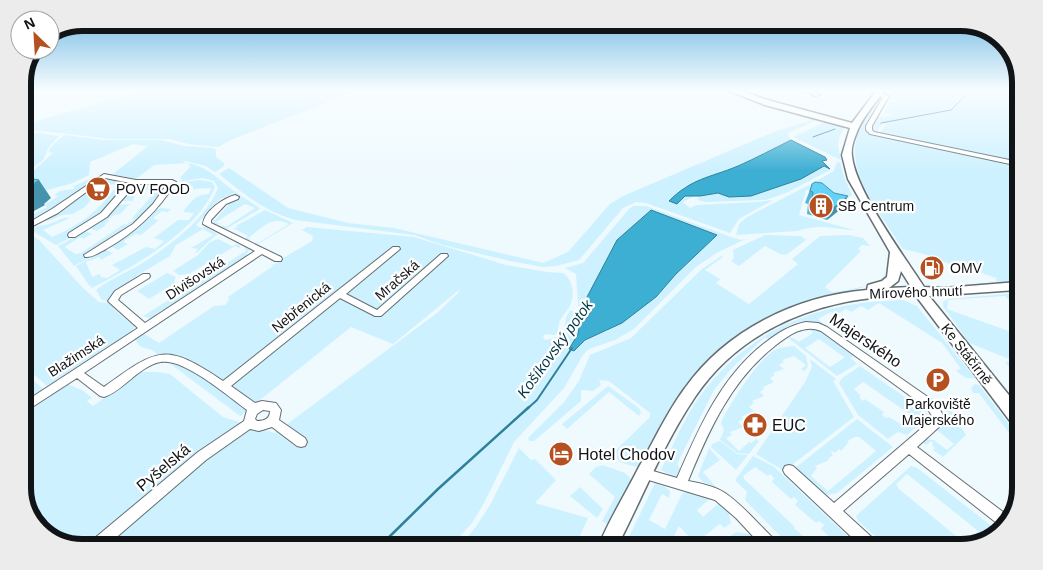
<svg xmlns="http://www.w3.org/2000/svg" width="1043" height="570" font-family="Arial,sans-serif">
  <rect width="100%" height="100%" fill="#effafe"/>
  <path fill="#cef1ff" fill-rule="evenodd" d="M139,91H357L233,139L218,147L188,144L170,139H112L23,129V125Z
    M892,91H1020L1019,164L879,134L887,123L880,126L877,132H873L871,128L878,116L884,118L887,116H896L884,113L887,109L892,110L887,108L889,101L898,103L902,102L890,99Z
    M883,98L866,127L872,134L1019,166L1018,279L997,283L996,278L959,265L958,267L924,254L903,249C870,198 825,151 883,98Z
    M808,117L817,120L790,132L788,134L791,140L737,166L701,179L682,188L685,196L697,195L683,202L690,208L696,205L757,202L773,200L739,219L730,233L646,203L636,202L623,208L579,260L556,266L543,267L510,261L443,245L414,235L295,220C265,211 243,194 219,174L229,168L288,208L348,223L394,228L543,263L568,252L610,204L623,196L776,131L810,121Z
    M825,122L843,126L844,128L839,138L838,146L841,160L793,137Z
    M23,131L59,136L49,147L43,160L23,175Z
    M64,135L104,140H161L184,146L213,148L216,150V157L224,163V166L215,172L206,166L185,161L182,162L188,163L154,165L136,179L113,174L148,146L133,144L90,162L89,175L73,183L44,191L23,203V180L53,153L49,152L50,148Z
    M840,162L844,177L852,195C843,204 820,190 811,184L834,171L836,163Z
    M189,163C212,169 219,181 237,193C245,199 254,203 260,209L226,229L221,227L222,225L226,227L255,208L245,204L216,222L220,224L217,225L211,219L215,220L229,204L241,198L234,193L219,200L196,225L201,228L206,227L218,234C209,240 203,248 195,254L198,249L187,247L191,248L213,235L203,229L176,245L170,256L136,276L138,278L113,295L109,301L102,300L96,290C108,280 123,274 136,267C164,250 206,220 218,188L214,181L203,178L177,182L183,179L180,178L190,167Z
    M824,166L830,170L788,192L766,200L706,202L697,200L700,196L718,193L730,197L801,179Z
    M94,177H98L52,211L23,227V219L47,207L45,205L58,196L54,195L60,191L74,189V186Z
    M106,179L130,184L84,231L56,245L29,229C37,225 42,226 49,224C57,222 61,217 70,218L43,230L52,237C79,225 97,213 115,188L114,184L99,187V186H93Z
    M199,180L212,182L215,187C197,232 134,266 92,288L88,284L76,266L106,250L113,253L101,260L99,257L86,262L92,277L100,274L101,277L107,278L120,270L112,265L146,247L155,249L164,241L154,238L178,220H189L194,213L183,212C192,200 195,195 209,194L211,188L193,189V186L188,185V183L175,186L177,185L176,183Z
    M139,184L167,185C146,217 117,235 86,255L89,257L105,250L74,266L58,246L86,231L92,234L83,239L80,237L65,247L75,254L81,253L124,224L126,225L134,219L132,218L158,189L134,191L131,196H134L133,201H121L135,185Z
    M809,185L819,191L806,190L799,215L854,230C831,229 821,223 797,231L736,235L739,224L747,217Z
    M90,189L87,196H94L85,207L73,214L62,215L48,221L44,220Z
    M130,204L120,214L114,215L107,220L109,221L105,224L106,225L97,231L89,228L113,210L117,205Z
    M633,206H646L731,237L741,240L748,238L718,252L696,267L634,329L615,340L589,349L583,355L564,388L514,442L483,505L472,523L453,544L55,541L32,521L23,492V420L34,407L67,384L82,390L92,398L87,401L93,406L140,372H156L170,374L223,417L275,433L437,313L459,292V290L393,344L351,327L240,416L152,350L141,347L134,339L143,333L159,343L214,306L225,305L229,300L228,297L273,266L270,263L274,265L284,258L282,256L285,257L312,241L313,236L302,230L307,227L414,237L506,265L546,272L563,273C572,279 575,293 571,303C566,316 558,316 558,332L555,335L545,334L543,337L545,340L563,336L566,318L570,310L575,312L578,320H583L578,304L576,274L565,268L583,263L629,209ZM650,210L716,235L676,274L656,298L605,332L592,335L585,340L574,351L569,349L578,334L579,327L591,311L588,303L617,240Z
    M161,208L171,209L167,212L162,211L154,217V219L159,220L141,235L136,234L125,240L124,242L128,244L118,250L110,246L138,227L156,210Z
    M265,210L293,223L258,244L254,241L258,243L289,224C270,215 263,228 248,238L251,240L249,241L245,239L248,236L233,228H236L238,227L236,226Z
    M31,235L39,240L83,288L99,302L110,303L116,311L135,326L132,331L47,386L30,371L23,374V238Z
    M765,235L801,236L806,240L786,255L780,254L765,246L739,266L731,261L734,258L733,250Z
    M849,235L863,238L870,246L862,245L858,249L861,251L825,287C828,289 830,291 832,292C837,293 869,285 877,283L885,275L889,279C878,284 868,285 857,289C836,294 814,300 794,307C710,335 682,393 642,465L637,467C627,464 615,463 614,452L646,421L650,417V413L609,381L599,380L601,385L593,391L581,390V401L534,441H529L528,438L564,402L579,381L590,355L631,338L702,269L721,256L723,257L705,270L720,279L716,283L749,304L798,264L792,259L820,236Z
    M218,239L232,246L237,244L241,246L239,248L235,246L189,274L179,275L173,271L198,255L210,242Z
    M244,247L250,250L246,254L250,256L230,268L225,269L226,270L182,300L180,299L177,301L179,302L164,312L162,310L156,314L158,316L151,319L143,316L191,286L194,287L197,286L194,284L246,251Z
    M167,273L176,277L174,280L175,283L149,299L137,291Z
    M1017,293V303L1011,302L1005,296L948,300L947,309L1017,334L1016,375L1005,362L1014,361L969,343L943,306V302L948,299Z
    M903,300L917,306L975,378C967,380 961,376 956,370L961,369L942,343L879,303L868,310L861,306L851,312L846,309L836,315L831,312L818,319L827,327C800,315 791,323 769,340L765,337L732,368L714,390L677,464L682,471L679,477L675,478L661,470C673,446 684,418 700,396C751,327 819,302 903,300Z
    M808,327L818,329L856,354L851,358L857,364L837,376L787,337L793,338L799,342L813,333ZM819,339L844,357V358L830,367L805,348Z
    M794,346L806,356L808,366L805,371L801,369L806,365L794,356L782,360L784,362L779,365L784,369L773,373L775,375L770,378L774,382L763,387L764,389L760,392L764,396L752,401L754,403L749,407L754,411L741,417L743,419L738,422L743,427L730,432L732,435L726,438L739,451L749,442L751,443L756,439L759,441L749,454L737,453L720,440L724,430L721,423L723,418C733,400 760,355 779,348C783,347 789,347 794,346Z
    M810,359L836,379L833,381L854,417L784,471L756,454L805,382L812,367Z
    M860,366L925,411L928,415L927,418L907,435L898,432L888,439L858,415L839,383L842,378ZM863,382L908,413L911,417L902,425L889,417L886,418L882,415L884,412L865,399L863,401L859,397L861,396L854,389Z
    M29,376L43,389L23,403V396L31,391L23,383V378Z
    M975,384L979,385L1015,432V441L979,393H973L971,388Z
    M608,386L639,408L641,412L639,416L609,392L567,429L562,424Z
    M947,409L952,412L966,435L943,457L933,450L935,448L932,445L933,443L931,441L926,445L922,442L926,439L934,440L947,450L954,444L937,430L943,422L942,414H947L944,411Z
    M857,419L893,447L837,493L826,495L795,468ZM855,437H859L876,451L828,491L811,476L817,468L815,466L829,460L828,459L833,455L830,450L835,453L839,449L841,451L849,442L847,441Z
    M720,441L737,454L748,455L736,470L711,447L712,444Z
    M519,448L531,460L535,459L556,480L535,503L588,518L576,545L461,544L475,528L490,505Z
    M709,448L720,460L703,472L716,487L703,482L698,476Z
    M753,456L773,466L784,476L859,547L838,545L821,529L824,525L819,521L816,523L795,505L798,501L794,497L791,499L772,482L774,478L770,474L768,476L755,467L743,476L745,480L795,527L794,528L814,546H790L745,500L747,492L735,480Z
    M603,465L625,473L632,480V484L610,526L602,521L615,497L589,474L596,467Z
    M911,466L916,467L999,532L994,538L988,539L907,474L896,484L899,489L968,546L961,547H887L858,521L856,516Z
    M655,483L664,486L670,491L669,498L662,494L649,520L665,529L682,494L688,491L711,498L697,510L703,517L719,503L728,510L731,523L724,528L720,524L695,543L679,526L670,545H625Z
    M580,487L603,509L597,518L570,496Z
    M737,532L749,534L762,546H741L731,535Z"/>
  <path fill="#3dafd3" stroke="#30809a" d="M791,140L825,157L827,160L822,161L830,169L824,166L801,179L751,196L729,197L718,193L700,196H685L677,204L669,201C692,178 709,178 738,166C756,158 773,149 791,140Z
    M651,210L717,235L676,274L656,297L622,323L585,340L574,351L569,349L578,334L580,323L588,317L591,311L587,297L617,240Z"/>
  <g fill="none" stroke-linecap="round" stroke-linejoin="round">
    <path stroke="#30809a" stroke-width="1" d="M881,123L951,110L964,97L967,91
      M813,137L835,129"/>
    <path stroke="#30809a" stroke-width="2" d="M527,409L537,400L572,348"/>
    <path stroke="#30809a" stroke-width="2.5" d="M383,543L438,489L529,407"/>
    <defs>
      <path id="street" d="M805,91H813L820,95L815,96Z
        M877,92L889,96L872,126V130L874,132L1019,162V166L870,134L866,130V126L883,97L875,95V93Z
        M104,174L136,180H172L176,182C158,211 136,232 106,249C100,252 92,258 85,257L84,255L133,224L153,204L167,184H138L128,193L107,217L75,237H69L68,235L69,233L101,213L122,189L130,183L105,178L58,213L23,231V226L52,209Z
        M235,195L239,197L238,199L226,204L211,220V223L281,257L282,259L281,261H275L262,254L84,373L104,387C158,348 165,342 223,381L393,247H399L400,249L346,294L377,310L441,254H447L448,256L381,316H375L340,298L231,386L255,403L262,401L276,403L281,410L279,420L305,438L307,442L305,446L301,447L297,446L272,427L259,431L250,429L206,460L111,542H95L96,537L198,452L244,421L247,410C228,396 190,364 168,362C159,361 153,364 146,368C132,376 118,393 104,397L100,396L77,378L23,413V403L138,328L110,303L108,301L115,291L143,274H149L150,276L149,278L121,295L118,300L145,323L255,251L203,224C204,211 224,198 235,195ZM263,410L270,411C270,419 264,421 257,421L255,419L257,414Z
        M806,322L818,323L827,327L935,402L943,415L939,427L917,447L1011,518L1003,528L909,454L843,511L877,542L879,547H862L785,474L783,470L785,466L789,465L793,466L834,503L930,421L932,416L927,408L821,331C804,324 789,335 776,345C731,380 709,430 688,481C699,483 715,486 725,493C744,506 759,525 776,541L777,546H762L736,518L715,500L642,478L640,474L642,470L646,469L677,478C699,428 721,376 766,342C778,333 790,325 806,322Z"/>
      <path id="secondary" d="M729,91H741L771,101L852,123L876,91H884C873,106 861,119 855,137C853,142 851,150 852,156C855,190 904,256 924,287L944,288L1018,282L1017,290L929,296L1016,404V422L1010,421L916,296C831,294 744,324 695,397C664,443 643,496 618,545H599C610,518 626,493 639,467C654,441 667,412 685,388C726,330 796,296 867,290L868,285L882,281L887,277L890,252L848,179L842,155L850,128L765,105ZM901,271L911,287L889,288L898,281Z"/>
    </defs>
    <use href="#street" stroke="#656e71" stroke-width="2"/>
    <use href="#secondary" stroke="#656e71" stroke-width="3"/>
    <use href="#street" fill="#fff" fill-rule="evenodd"/>
    <use href="#secondary" fill="#fff" fill-rule="evenodd"/>
  </g>
  <path fill="#56b5d4" d="M812,184L842,208L827,220L807,214L808,204L805,203Z"/>
  <path fill="#4693ad" d="M39,180L51,198L44,204L45,205L23,217V192Z
    M848,196L842,208L827,220L833,208Z"/>
  <path fill="#64d2f7" stroke="#4693ad" d="M28,178L39,180L30,186L33,187L23,192V182Z
    M815,182L822,183L834,193L848,196L833,208L812,202L813,192L810,191L812,184Z"/>
  <linearGradient id="sky" x2="0" y2="1"><stop stop-color="#63b2e0"/><stop offset="0.53" stop-color="#f8fdff"/><stop offset="1" stop-color="#f8fdff" stop-opacity="0"/></linearGradient>
  <rect width="1043" height="171" fill="url(#sky)"/>
  <defs>
    <symbol id="supermarket-disc" viewBox="-11 -11 22 22"><circle r="9.5" fill="#b55021" stroke="#fff"/><path d="M-6-5.5h2.5l.6 2H6L4.5 2H-2.5L-4.4-4H-6ZM-1.5 3.2a1.3 1.3 0 1 0 .1 0ZM3 3.2a1.3 1.3 0 1 0 .1 0Z" fill="#fff"/></symbol>
    <symbol id="building-disc" viewBox="-11 -11 22 22"><circle r="9.5" fill="#b55021" stroke="#fff"/><path d="M-4-6H4V6H1V3H-1V6H-4ZM-2.5-4.3h1.7v1.8h-1.7ZM.8-4.3h1.7v1.8H.8ZM-2.5-1h1.7V.8h-1.7ZM.8-1h1.7V.8H.8Z" fill="#fff"/></symbol>
    <symbol id="fuel-disc" viewBox="-11 -11 22 22"><circle r="9.5" fill="#b55021" stroke="#fff"/><path d="M-5.5-6h7V0h2V4h1.3V-2.5L3-4.5l.8-.8L6-3V5H2.5V1h-1V6h-7ZM-4.2-4.7v3.2H.2V-4.7Z" fill="#fff"/></symbol>
    <symbol id="parking-disc" viewBox="-11 -11 22 22"><circle r="9.5" fill="#b55021" stroke="#fff"/><path d="M-3.5-5.5H1a3.5 3.5 0 0 1 0 7H-1V5.5H-3.5ZM-1-3.4V-.6H.8a1.4 1.4 0 0 0 0-2.8Z" fill="#fff"/></symbol>
    <symbol id="pharmacy-disc" viewBox="-11 -11 22 22"><circle r="9.5" fill="#b55021" stroke="#fff"/><path d="M-2-6h4v4h4v4h-4v4h-4v-4h-4v-4h4Z" fill="#fff"/></symbol>
    <symbol id="hotel-disc" viewBox="-11 -11 22 22"><circle r="9.5" fill="#b55021" stroke="#fff"/><path d="M-6-4.5h1.5V1H6V5H4.5V3h-9V5H-6ZM-4 0a1.8 1.8 0 1 1 3.6 0ZM.5 0V-2.5h3Q6-2.5 6 0Z" fill="#fff"/></symbol>
  </defs>
  <g fill-rule="evenodd">
    <use href="#supermarket-disc" x="84" y="175" width="28" height="28"/>
    <use href="#building-disc" x="807" y="192" width="28" height="28"/>
    <use href="#fuel-disc" x="918" y="254" width="28" height="28"/>
    <use href="#parking-disc" x="924" y="366" width="28" height="28"/>
    <use href="#pharmacy-disc" x="741" y="411" width="28" height="28"/>
    <use href="#hotel-disc" x="547" y="440" width="28" height="28"/>
  </g>
  <g text-anchor="middle" stroke-width="4.5" stroke-linejoin="round" paint-order="stroke">
    <g font-size="14" fill="#111416" stroke="#fff" text-anchor="start">
      <text x="116" y="194">POV FOOD</text>
      <text x="838" y="211">SB Centrum</text>
      <text x="950" y="273">OMV</text>
      <text x="938" y="409" text-anchor="middle">Parkoviště<tspan x="938" dy="16">Majerského</tspan></text>
    </g>
    <g font-size="14" fill="#111416" stroke="#fff">
      <text transform="translate(195 278) rotate(-33)" y="5">Divišovská</text>
      <text transform="translate(397 280) rotate(-41)" y="5">Mračská</text>
      <text transform="translate(916 292) rotate(-2)" y="5">Mírového hnutí</text>
      <text transform="translate(301 307) rotate(-39)" y="5">Nebřenická</text>
      <text transform="translate(967 354) rotate(52)" y="5">Ke Stáčírně</text>
      <text transform="translate(76 356) rotate(-33)" y="5">Blažimská</text>
    </g>
    <g font-size="15" font-style="italic" fill="#003645" stroke="#fff">
      <text transform="translate(555 349) rotate(-54)" y="5">Košíkovský potok</text>
    </g>
    <g font-size="16" fill="#111416" stroke="#fff">
      <text transform="translate(866 340) rotate(34)" y="6">Majerského</text>
      <text transform="translate(163 467) rotate(-40)" y="6">Pyšelská</text>
    </g>
    <g font-size="16" fill="#111416" stroke="#fff" text-anchor="start">
      <text x="772" y="431">EUC</text>
      <text x="578" y="460">Hotel Chodov</text>
    </g>
  </g>
  <path d="M0 0H1043V570H0ZM82 31H961A51 51 0 0 1 1012 82V488A51 51 0 0 1 961 539H82A51 51 0 0 1 31 488V82A51 51 0 0 1 82 31Z" fill="#ececec" fill-rule="evenodd"/>
  <path fill="none" stroke="#111416" stroke-width="6" d="M82 31H961A51 51 0 0 1 1012 82V488A51 51 0 0 1 961 539H82A51 51 0 0 1 31 488V82A51 51 0 0 1 82 31Z"/>
  <g transform="translate(35 35) rotate(335)"><circle r="24" fill="#ffffff" stroke="#a0a1a2"/>
  <path d="M0-4L9 19L0 12L-9 19Z" fill="#b55021"/>
  <text y="-8" font-size="14" font-weight="bold" text-anchor="middle" fill="#111416">N</text>
  </g>
</svg>
